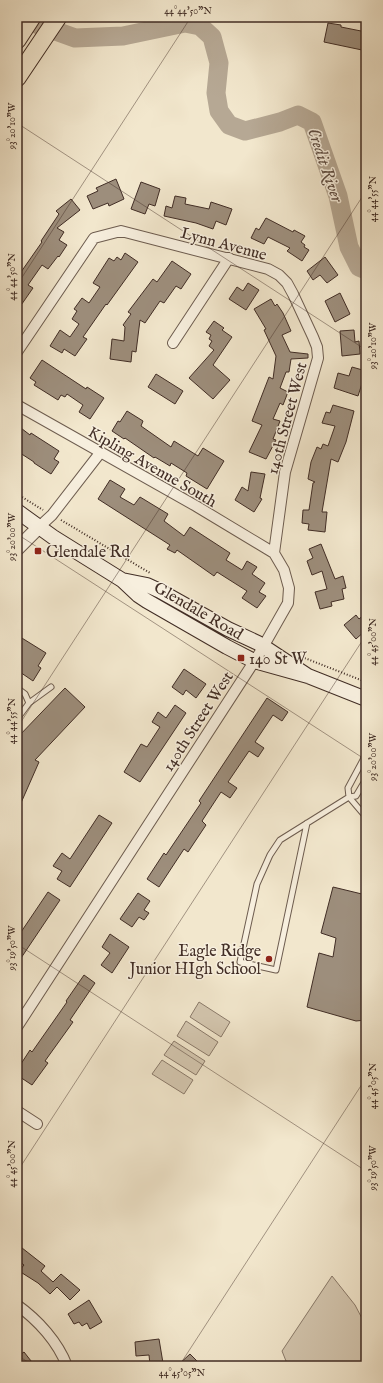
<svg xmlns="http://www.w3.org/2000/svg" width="383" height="1383" font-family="'IM FELL English',serif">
  <rect width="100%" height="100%" fill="#f2e7cd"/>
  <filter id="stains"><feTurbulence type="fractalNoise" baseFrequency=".005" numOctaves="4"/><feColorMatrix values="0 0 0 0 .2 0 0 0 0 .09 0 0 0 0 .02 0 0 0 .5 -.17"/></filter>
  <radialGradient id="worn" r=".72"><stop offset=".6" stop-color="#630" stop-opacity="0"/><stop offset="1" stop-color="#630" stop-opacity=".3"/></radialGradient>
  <path fill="#d4c7b0" stroke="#8a7a6a" d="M199,1002L230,1022L221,1037L190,1017Z
    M186,1021L218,1042L209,1056L177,1036Z
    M174,1041L205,1061L196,1075L164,1055Z
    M162,1060L193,1080L184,1094L152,1074Z
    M332,1276L355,1305L366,1326V1366H295L286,1361L282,1351Z"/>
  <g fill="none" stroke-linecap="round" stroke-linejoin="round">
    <path stroke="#b6a894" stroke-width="19" d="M21,17L28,21L75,38L123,36L185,23L200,26L212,37L219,63L216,93L219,111L229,125L245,131L280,122L298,115L312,122L338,196L349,247L359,267L366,270"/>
  </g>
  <path fill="#9d8e7c" stroke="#412d25" d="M328,23L341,25V27L366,32L362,50L324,42Z
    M116,179L124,199L109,206L108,203L93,209L87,196L98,191L96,188Z
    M141,182L160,189L155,206L149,204L145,214L131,209Z
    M175,196L186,198L185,204L209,209L211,202L232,209L226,225L216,221L213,229L196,223L164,216L166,206L172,208Z
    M71,199L80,210L57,228L64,232L59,240L67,245L59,257L58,256L48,269L42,265L28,285L33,288L17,311V269L21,272L42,242L41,241L59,214L56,211Z
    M266,218L293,232L294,230L305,236L301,242L305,245L304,247L309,250L302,261L287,251L290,248L268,237L264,244L251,238L256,228L259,230Z
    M125,253L138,262L107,305L106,304L83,337L87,339L75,356L64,349L62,353L50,346L60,330L70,337L79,324L72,319L77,311L74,309L82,298L89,303L100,287L93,283L109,258L114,261L117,257L121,260Z
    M325,257L338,275L327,283L320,275L313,280L307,271Z
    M172,261L191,274L181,289L176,286L164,303L160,301L145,323L140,320L136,352L132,351L131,362L110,359L112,339L124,341L125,327L123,325L131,314L128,312L153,279L157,282Z
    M248,283L259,290L246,310L229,299L237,287L243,291Z
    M340,293L350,314L335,322L325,301Z
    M271,299L275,306L277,304L283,313L291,331L282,335L290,352L308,354V358L291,359L289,372H286L280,388L288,392L283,405L280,403L273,419L280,421L273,439L276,440L266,459L249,452L262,425L252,421L269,377L273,379L276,356L264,330L266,329L254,309Z
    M214,321L224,328L222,330L232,337L213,365L230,380L213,399L189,378L214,350L209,346L212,341L209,339L211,335L206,332Z
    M354,330L355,342L359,341L360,354L342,356L340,331Z
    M42,360L86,389L87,387L104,398L90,419L79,412L83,405L67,394L65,397L61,395L58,400L34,385L36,382L30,378Z
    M352,367L366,371L358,396L334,388L338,373L349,376Z
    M156,374L183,391L175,404L148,387Z
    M333,405L354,411L346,442L338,462L331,459L322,512H327L325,532L308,530L309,524L302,523L303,510H309L313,483L315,482L308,479L311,462L317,447L321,449L323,444L328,446L335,426L322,423L326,412L330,413Z
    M127,411L143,421L141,426L171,447L174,441L198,456L203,448L224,461L207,489L186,476L187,473L171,463L170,466L155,457L154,458L125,438L124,439L112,431L118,421L120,422Z
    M17,425L30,435L31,433L59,451L54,459L59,462L51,474L34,463V462L17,451Z
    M251,472L265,474L260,498L262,499L254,512L235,500L242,487L248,491Z
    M110,480L125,489L120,497L134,505L140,497L168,514L164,521L184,536L190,527L230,553L226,560L242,570L247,561L257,567L252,574L265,583L259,592L266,596L257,608L242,598L247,591L217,572L214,576L177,550L175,553L167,549L170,545L98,499Z
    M321,544L335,579L343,576L346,588L342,589L344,599L331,602L332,606L320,609L315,592L327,589L322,571L312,575L307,561L313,558L309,549Z
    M366,613V630L356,639L344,625L356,615L359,619Z
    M17,635L46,653L38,666L41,668L33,681L17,670Z
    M184,669L206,684L196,698L186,690L183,695L172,687Z
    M65,688L85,707L35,760L39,762L17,812V738Z
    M267,698L288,712L282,721L273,715L255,742L264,748L258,757L249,751L228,782L237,788L230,798L221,792L202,821L206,825L188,852L184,849L159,887L147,879L164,853L166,855L201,803L199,801Z
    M175,705L186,713L140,782L124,772L141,744L147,747L160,727L152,722L158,712L166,718Z
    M99,815L112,823L70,887L57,879L62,871L53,866L62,853L70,859Z
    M333,887L366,895V1020L356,1021L307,1007L319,953L333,957L336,938L321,933Z
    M48,892L60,900L17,964V938Z
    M138,893L150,901L144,910L149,913L144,920L139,917L132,927L120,919Z
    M110,934L129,947L112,973L101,965L110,953L102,947Z
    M84,975L95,983L70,1020L73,1022L45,1061L48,1063L32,1085L17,1075V1070L30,1050L32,1052L67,1002L66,1001Z
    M17,1244L45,1266L41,1271L53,1282L61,1274L80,1290L70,1300L57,1287L50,1294L38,1283L19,1271L24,1265L17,1260Z
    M89,1300L102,1322L90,1329L87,1323L82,1326L79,1322L74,1324L68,1314Z
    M159,1339L163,1363L150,1365L149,1355L136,1356L135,1342Z
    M24,1352L35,1366H17V1357Z
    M190,1354L202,1366H177Z"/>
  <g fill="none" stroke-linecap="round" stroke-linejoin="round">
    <defs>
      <path id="service" d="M17,688L25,694L29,703
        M17,719L29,703L51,687
        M366,751L363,760L348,788L349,797L356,796L366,779
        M307,823L276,970L240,962L257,884L270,855L280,840L349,797L366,817"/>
      <path id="minor" d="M173,343L229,258
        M17,352L94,238L121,231L268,269L279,275L287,283L293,294L313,337L317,347L318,358L285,472L274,553L284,570L289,588L288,603L259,654L17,1027
        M17,405L196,506L274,553
        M39,527L52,515L100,453
        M17,1111L37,1124
        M17,1305C38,1320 58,1342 67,1366"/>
      <path id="tertiary" d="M17,549L39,527"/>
      <path id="secondary" d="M17,511L53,537L122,580
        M308,676L258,643L228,629L160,591L147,585L122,580L138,595L147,601L227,647L254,661L308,676L366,699"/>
      <path id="trunk" d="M17,40L32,17
        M17,78L58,17"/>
    </defs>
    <use href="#service" stroke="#6d5c4f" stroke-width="7"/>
    <use href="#minor" stroke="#6d5c4f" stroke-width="12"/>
    <use href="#tertiary" stroke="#6d5c4f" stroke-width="15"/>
    <use href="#secondary" stroke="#412d25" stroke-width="16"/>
    <use href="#trunk" stroke="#412d25" stroke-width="19"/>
    <path stroke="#412d25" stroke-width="2" stroke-dasharray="1 2" stroke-linecap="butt" d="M17,494L43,510
      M61,520L150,573
      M302,657L366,682"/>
    <use href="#service" stroke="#f7efde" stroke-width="5"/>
    <use href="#minor" stroke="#f7efde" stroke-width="10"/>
    <use href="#tertiary" stroke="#f7efde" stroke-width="13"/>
    <use href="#secondary" stroke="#f7efde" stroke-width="14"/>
    <use href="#trunk" stroke="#f2e7cd" stroke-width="17"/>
  </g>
  <path fill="none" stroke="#412d25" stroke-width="1" stroke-opacity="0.45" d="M17,123L366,350M17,285L191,17M17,534L366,760M17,728L366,191M17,944L366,1171M17,1172L366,635M17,1355L34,1366M179,1366L366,1078"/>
  <g fill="#8f2418" stroke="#f7efde" stroke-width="1.5">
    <rect x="34" y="547" width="8" height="8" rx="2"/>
    <rect x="237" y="654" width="8" height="8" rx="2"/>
    <circle cx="269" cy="959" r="4"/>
  </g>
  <g text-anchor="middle" stroke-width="3" stroke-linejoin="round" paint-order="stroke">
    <g font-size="16" fill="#412d25" stroke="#f7efde">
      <text transform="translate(224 243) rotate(15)" y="6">Lynn Avenue</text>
      <text transform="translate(286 418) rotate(-75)" y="6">140th Street West</text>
      <text transform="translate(153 466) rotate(30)" y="6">Kipling Avenue South</text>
      <text transform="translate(199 610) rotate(30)" y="6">Glendale Road</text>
      <text transform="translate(197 721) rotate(-57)" y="6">140th Street West</text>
    </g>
    <g font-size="16" fill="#412d25" stroke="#f7efde" text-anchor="start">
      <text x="46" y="557">Glendale Rd</text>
      <text x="249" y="664">140 St W</text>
      <text x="261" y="956" text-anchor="end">Eagle Ridge<tspan x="261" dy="18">Junior HIgh School</tspan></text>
    </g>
    <g font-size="17" font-style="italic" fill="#5e4c41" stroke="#f7efde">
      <text transform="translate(326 165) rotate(71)" y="6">Credit River</text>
    </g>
  </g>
  <rect width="383" height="1383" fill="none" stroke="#f2e7cd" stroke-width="44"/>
  <rect x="22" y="22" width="339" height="1339" fill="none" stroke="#412d25" stroke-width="1.5"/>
  <g font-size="10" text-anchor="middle" fill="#412d25">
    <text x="188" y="14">44°44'50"N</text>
    <text transform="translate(11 126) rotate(-90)" y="4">93°20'10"W</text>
    <text transform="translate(372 199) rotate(-90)" y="4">44°44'55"N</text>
    <text transform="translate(11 277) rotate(-90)" y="4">44°44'50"N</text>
    <text transform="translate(372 346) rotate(-90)" y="4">93°20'10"W</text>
    <text transform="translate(11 537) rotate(-90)" y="4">93°20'00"W</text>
    <text transform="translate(372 642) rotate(-90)" y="4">44°45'00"N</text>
    <text transform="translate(11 721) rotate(-90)" y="4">44°44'55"N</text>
    <text transform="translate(372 757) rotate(-90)" y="4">93°20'00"W</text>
    <text transform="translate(11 948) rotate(-90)" y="4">93°19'50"W</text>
    <text transform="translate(372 1086) rotate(-90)" y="4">44°45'05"N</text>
    <text transform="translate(11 1164) rotate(-90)" y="4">44°45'00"N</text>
    <text transform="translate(372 1168) rotate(-90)" y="4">93°19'50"W</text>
    <text x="182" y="1376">44°45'05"N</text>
  </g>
  <rect width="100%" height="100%" filter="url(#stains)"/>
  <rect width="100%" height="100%" fill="url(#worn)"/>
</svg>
